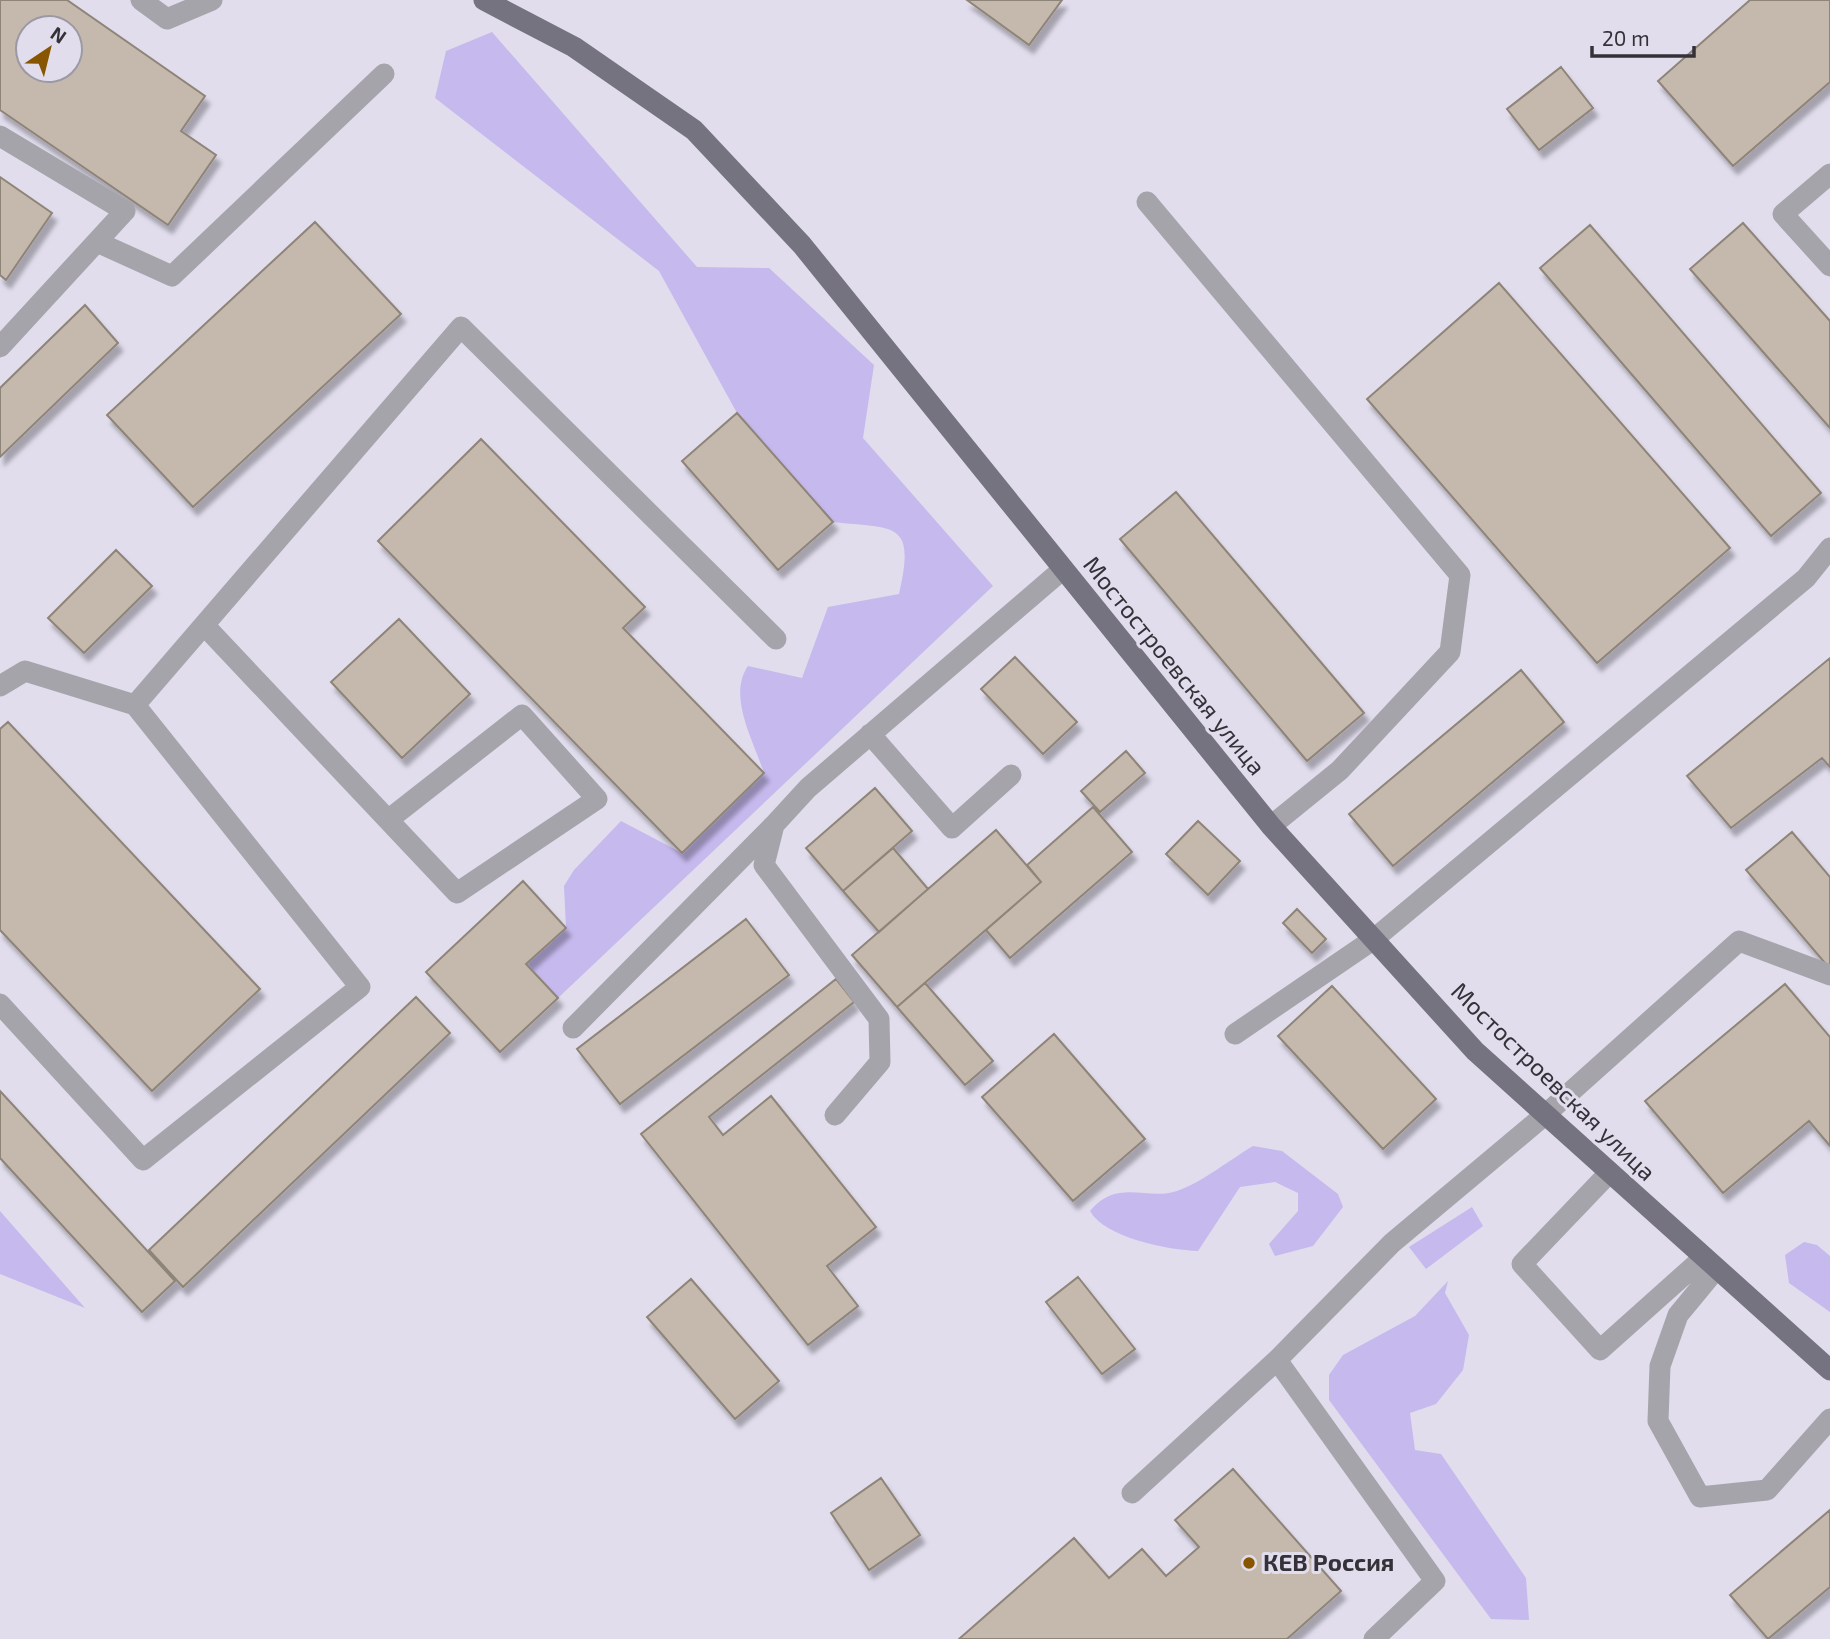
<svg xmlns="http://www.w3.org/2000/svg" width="1830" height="1639" font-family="'Exo 2',sans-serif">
  <defs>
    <filter id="shadow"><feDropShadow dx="4.5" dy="8" stdDeviation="2" flood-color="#0004"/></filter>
  </defs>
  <rect width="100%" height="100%" fill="#e1dded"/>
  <path fill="#c6b9ee" d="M492,32L697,267L769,268L874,365L863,438L993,586L558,998L526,964L566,928L564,886L574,870L621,821L682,853L764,773C754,742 727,696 748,666L802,678L828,607L899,594C916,520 895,529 833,522L737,413L659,271L435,98L446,51Z
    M1253,1146L1282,1151L1338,1194L1343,1207L1313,1246L1275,1256L1269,1244L1298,1211V1193L1275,1182L1240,1187L1198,1251C1169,1250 1105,1238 1090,1211C1117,1178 1147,1201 1177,1191C1201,1183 1231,1159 1253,1146Z
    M1472,1207L1483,1226L1426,1269L1409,1247Z
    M0,1211L85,1308L0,1274Z
    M1804,1242L1817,1245L1830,1256V1312L1789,1283L1785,1255Z
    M1448,1281L1445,1293L1469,1335L1463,1370L1436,1404L1410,1413L1415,1450L1441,1454L1526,1578L1529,1620L1491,1619L1329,1400V1375L1343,1355L1415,1316Z"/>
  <path fill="#c4b9ac" stroke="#8e8478" stroke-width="2" fill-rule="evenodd" filter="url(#shadow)" d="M0,0H67L205,96L181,131L216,155L168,225L0,110ZM28,28H70V70H28Z
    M967,0H1062L1029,45Z
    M1750,0H1830V82L1733,166L1658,81Z
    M1561,67L1593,108L1539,150L1507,109Z
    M0,177L52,213L6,280L0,275Z
    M315,222L401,314L193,507L107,415Z
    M1743,223L1830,321V428L1690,269Z
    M1590,225L1821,493L1771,536L1540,268Z
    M1499,283L1730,548L1597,663L1367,399Z
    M85,305L118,343L0,457V388Z
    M737,413L833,522L778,570L682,461Z
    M481,439L645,607L623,628L764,773L682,853L378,541Z
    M1176,492L1364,713L1307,761L1120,539Z
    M116,550L152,586L84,653L48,618Z
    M399,619L470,694L402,758L331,682Z
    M1015,657L1077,722L1043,754L981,689Z
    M1830,658V767L1822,758L1731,828L1687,776Z
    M1521,670L1564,722L1393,866L1349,814Z
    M8,722L260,989L152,1091L0,930V729Z
    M1126,751L1145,773L1100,812L1081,791Z
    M875,788L912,831L843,891L806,848Z
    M1093,807L1132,852L1010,958L986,930L1041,882L1027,865Z
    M1198,821L1240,861L1208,895L1166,854Z
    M996,830L1041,882L897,1007L852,955Z
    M1792,832L1830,877V969L1746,870Z
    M893,848L928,889L879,932L843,891Z
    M523,881L566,928L526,964L558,998L500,1052L426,972Z
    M1297,909L1326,939L1312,953L1283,923Z
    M746,919L789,975L620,1104L577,1049Z
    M836,979L854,1002L709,1117L723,1135L771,1096L876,1227L827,1266L858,1306L808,1345L641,1134Z
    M925,983L993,1061L965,1085L897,1007Z
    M1785,984L1830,1037V1146L1809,1121L1723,1193L1645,1101Z
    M1332,986L1436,1099L1383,1149L1278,1036Z
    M416,997L450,1033L183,1287L149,1250Z
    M1054,1034L1145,1139L1073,1201L982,1097Z
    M0,1091L175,1281L142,1312L0,1158Z
    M1078,1277L1135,1349L1102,1374L1046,1302Z
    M691,1279L779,1381L735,1419L647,1317Z
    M1233,1469L1341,1591L1287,1639H959L1074,1538L1109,1578L1142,1549L1166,1576L1199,1547L1175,1520Z
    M881,1478L920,1535L869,1570L831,1513Z
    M1830,1510V1587L1768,1639L1730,1595Z"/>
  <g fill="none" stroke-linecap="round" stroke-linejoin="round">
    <path stroke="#a6a4ab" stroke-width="21" d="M141,0L167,19L212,0
      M0,136L125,211L0,347
      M1830,174L1783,214L1830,266
      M1147,202L1460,575L1450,652L1340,770L1271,826
      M97,242L172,276L384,74
      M204,625L457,893L597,799L522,715L388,820
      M0,686L25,671L135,705L461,327L776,639
      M870,734L952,828L1011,775
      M0,1004L143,1160L360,987L135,705
      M573,1028L773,826
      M1235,1034L1374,939L1806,578L1830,548
      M835,1115L880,1062L879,1019L764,865L774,825L808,788L1062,570
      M1609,1173L1522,1264L1600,1350L1703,1258
      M1716,1269L1678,1315L1660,1366L1658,1421L1700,1497L1767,1490L1830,1419
      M1277,1360L1435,1581L1374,1639
      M1132,1493L1277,1360L1392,1243L1546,1114L1739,941L1830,975"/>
    <path stroke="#75737f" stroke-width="21" d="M484,0L574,47L694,130L802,245L1271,826L1475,1051L1830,1370"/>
  </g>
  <circle fill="#885600" stroke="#e1dded" stroke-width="2.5" cx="1249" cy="1563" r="7"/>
  <g text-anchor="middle" stroke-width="6" stroke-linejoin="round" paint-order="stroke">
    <g font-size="24" fill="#343238" stroke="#e1dded">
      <text transform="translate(1174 666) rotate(51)" y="8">Мостостроевская улица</text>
      <text transform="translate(1553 1082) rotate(44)" y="8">Мостостроевская улица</text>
    </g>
    <g font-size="24" font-weight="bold" fill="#343238" stroke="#e1dded" text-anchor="start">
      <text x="1263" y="1571">КЕВ Россия</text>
    </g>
  </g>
  <g transform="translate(49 49) rotate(35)"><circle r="33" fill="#e1dded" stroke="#9c99a5" stroke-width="2"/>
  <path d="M0-5L12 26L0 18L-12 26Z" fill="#885600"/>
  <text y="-10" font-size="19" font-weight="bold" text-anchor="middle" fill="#343238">N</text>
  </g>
  <path d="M1592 46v10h102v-10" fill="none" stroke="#343238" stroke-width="3.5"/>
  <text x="1602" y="46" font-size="21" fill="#343238" stroke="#e1dded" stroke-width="5" paint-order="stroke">20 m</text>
</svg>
